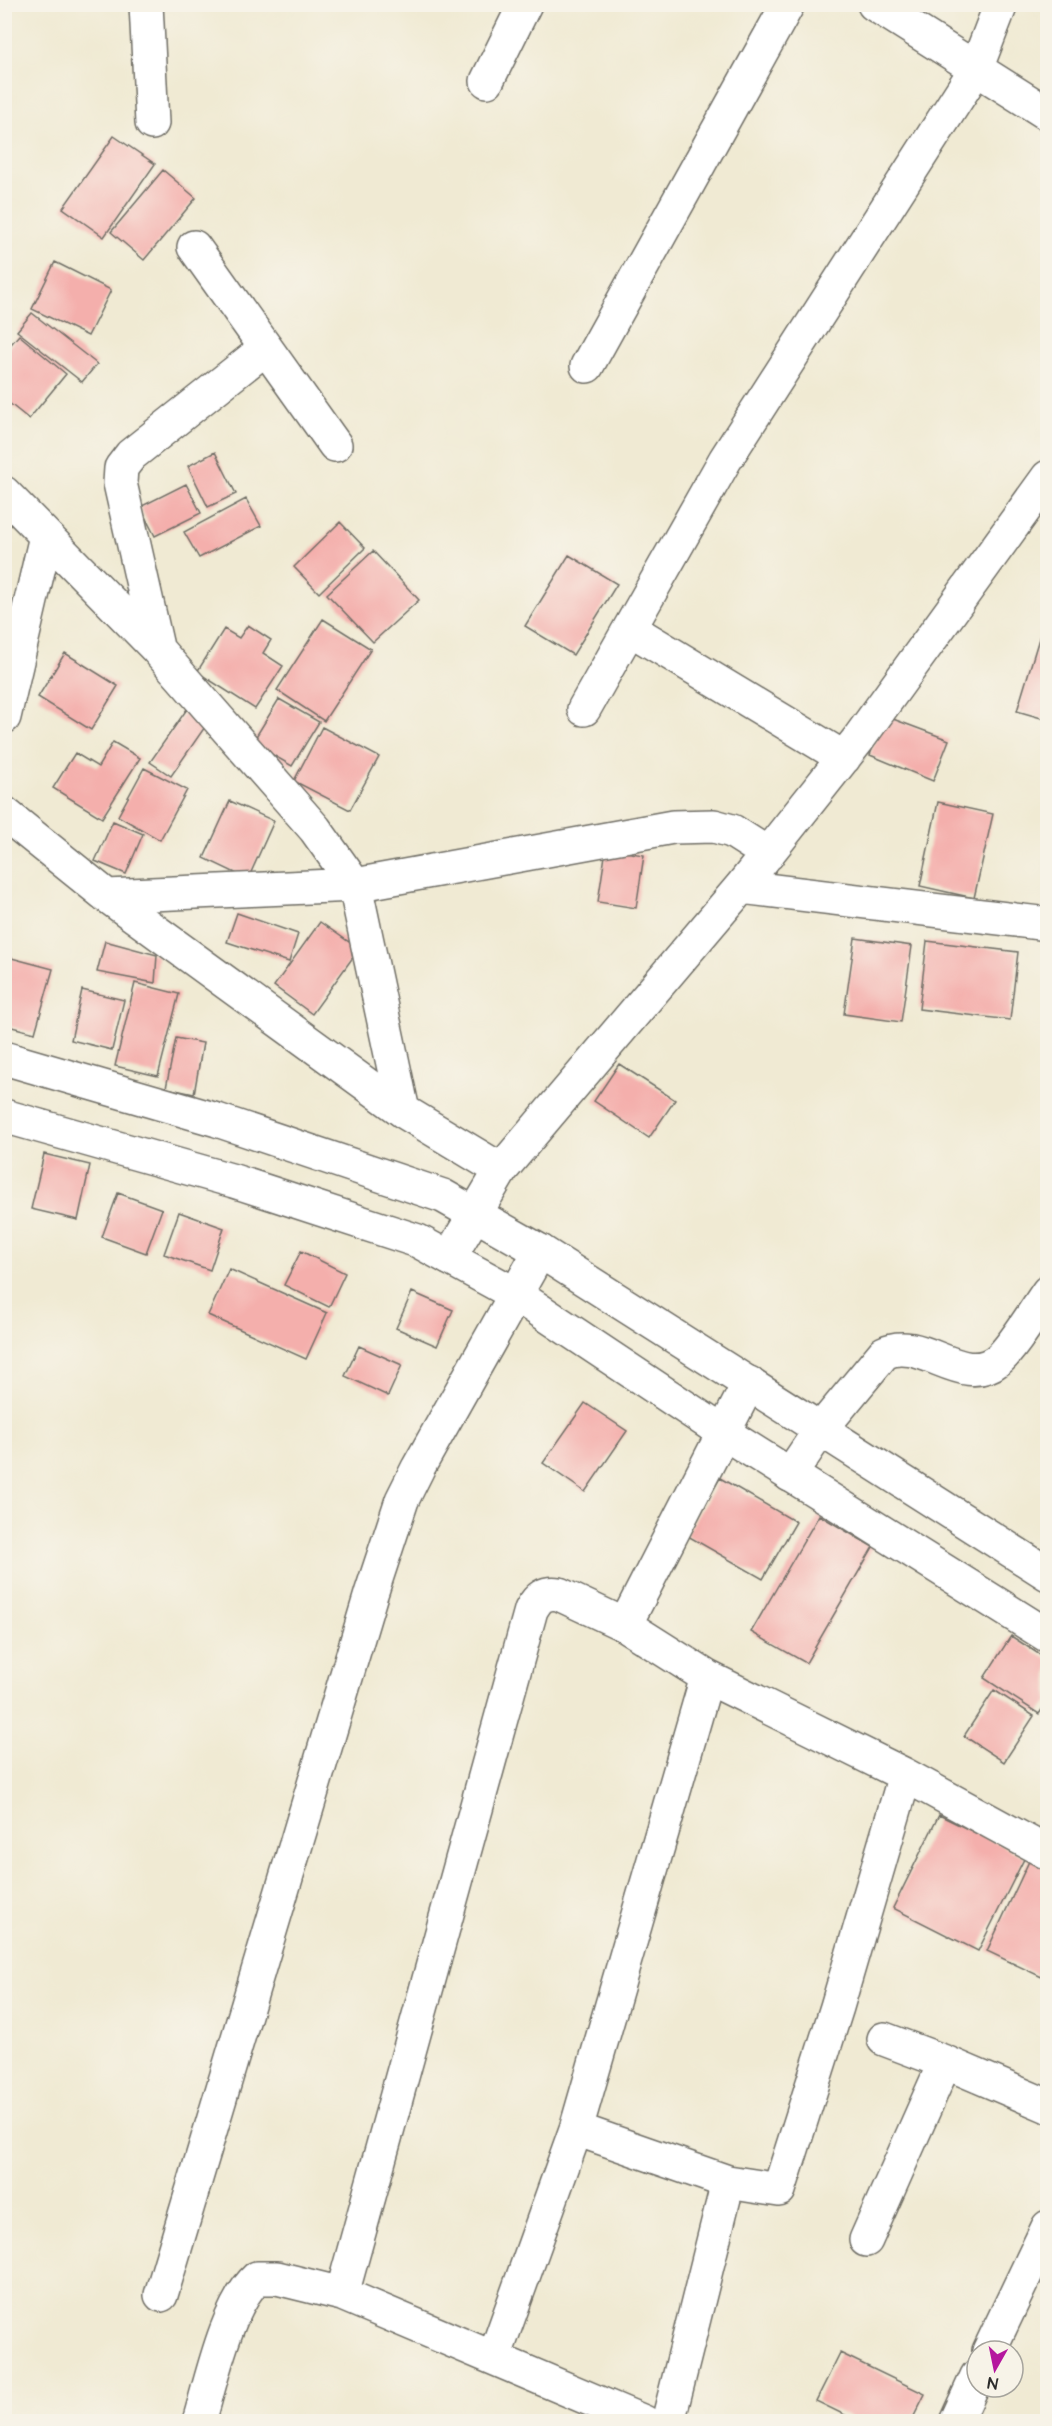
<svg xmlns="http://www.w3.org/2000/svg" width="1052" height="2426" font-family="'Architects Daughter',sans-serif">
  <rect width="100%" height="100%" fill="#f7f3e8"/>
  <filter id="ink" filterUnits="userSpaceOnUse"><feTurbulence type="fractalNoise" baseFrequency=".0167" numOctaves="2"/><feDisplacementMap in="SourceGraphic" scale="12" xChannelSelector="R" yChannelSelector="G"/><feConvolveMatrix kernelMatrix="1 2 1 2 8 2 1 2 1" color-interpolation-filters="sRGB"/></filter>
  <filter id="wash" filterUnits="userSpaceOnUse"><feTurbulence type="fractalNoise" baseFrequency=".008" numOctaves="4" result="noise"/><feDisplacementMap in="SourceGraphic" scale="24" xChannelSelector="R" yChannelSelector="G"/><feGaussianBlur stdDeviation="1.35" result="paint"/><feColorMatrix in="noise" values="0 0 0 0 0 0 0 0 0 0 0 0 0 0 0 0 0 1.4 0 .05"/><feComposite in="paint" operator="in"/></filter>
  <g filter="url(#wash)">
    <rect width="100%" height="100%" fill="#f0ead3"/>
    <g id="blocks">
      <path fill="#f4afac" d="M114,136L155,164L104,237L63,208Z
        M163,170L196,198L144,260L111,232Z
        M55,262L111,290L88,336L32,309Z
        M32,313L97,364L82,382L17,331Z
        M19,335L66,374L29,419L4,399V352Z
        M215,452L236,494L208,507L188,466Z
        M186,484L201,513L155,536L140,507Z
        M246,499L261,526L199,558L184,532Z
        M340,522L365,548L319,593L294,567Z
        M373,551L419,600L373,642L327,594Z
        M569,555L617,584L573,655L525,626Z
        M1047,612H1048V720L1017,711Z
        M323,619L371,649L324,721L277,690Z
        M248,625L271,640L263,653L283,666L255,709L197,672L224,629L239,638Z
        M65,653L118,686L91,730L38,697Z
        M279,699L319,722L292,766L252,743Z
        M187,709L207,724L171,776L150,762Z
        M885,716L949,740L933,781L870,755Z
        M322,727L379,757L350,810L294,781Z
        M113,742L140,758L102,818L53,788L75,753L98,767Z
        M144,768L187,790L160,840L118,816Z
        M230,801L274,821L248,879L204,858Z
        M938,802L993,814L974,898L920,886Z
        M113,821L143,834L126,874L95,861Z
        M606,849L644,855L636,908L598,902Z
        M237,913L298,934L289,962L227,942Z
        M320,922L359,949L312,1014L274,986Z
        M855,938L912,946L901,1022L844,1014Z
        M105,941L157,955L155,983L97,972Z
        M927,941L1018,952L1010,1020L919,1009Z
        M4,956L53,969L35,1033L4,1025Z
        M135,983L179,994L158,1076L115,1066Z
        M82,990L124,1000L112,1050L71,1040Z
        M176,1038L203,1043L194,1094L166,1088Z
        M619,1064L675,1100L649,1138L594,1101Z
        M44,1154L90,1165L78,1220L31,1209Z
        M118,1193L162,1209L146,1253L102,1237Z
        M179,1212L224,1228L210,1270L164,1254Z
        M301,1251L345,1273L329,1307L284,1285Z
        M229,1269L327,1313L306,1359L208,1315Z
        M412,1292L453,1310L437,1346L396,1328Z
        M359,1346L402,1365L388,1396L345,1376Z
        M585,1403L627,1431L585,1492L543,1463Z
        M720,1478L796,1522L763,1579L686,1535Z
        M819,1515L873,1547L806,1663L751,1632Z
        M1011,1636L1048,1660V1701L1039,1714L984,1678Z
        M994,1690L1034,1716L1004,1762L964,1736Z
        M939,1815L1025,1857L978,1951L893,1908Z
        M1031,1857L1048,1865V1980L987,1951Z
        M840,2353L925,2394L911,2422H859L816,2401Z"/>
    </g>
  </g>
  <g filter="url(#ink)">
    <use href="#blocks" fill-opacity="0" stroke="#706e66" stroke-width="1.5"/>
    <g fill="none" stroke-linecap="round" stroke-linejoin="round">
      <defs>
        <path id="street" d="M146,4L152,123
          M874,4L1048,114
          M487,81L525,4
          M194,247L335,445
          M587,366L788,4
          M4,493L157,649L315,829L355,885L403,1111
          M630,629L844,758
          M157,647L120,483L121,468L131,455L266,348
          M584,709L725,460L976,69L1001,4
          M4,717L46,536
          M4,813L107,896L403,1111L501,1170
          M741,887L1048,924
          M107,896L355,885L673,827L714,826L732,831L768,854
          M449,1258L501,1170L741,887L857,741L1048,477
          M790,1475L821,1429L884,1353C922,1334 962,1389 998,1360C1012,1349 1036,1309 1048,1292
          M625,1625L749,1383
          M707,1677L576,2129L728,2182L779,2190L837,2007L905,1775
          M884,2039L945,2062L1048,2106
          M866,2240L945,2062
          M342,2294L531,1610C538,1597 544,1592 559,1594L625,1625L707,1677L905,1775L1048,1853
          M161,2295L371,1594L402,1500L418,1468L540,1251
          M989,2351L1048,2227
          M494,2358L576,2129
          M199,2422C211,2381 227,2305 257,2278H277L342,2294L644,2422
          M668,2422L728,2182
          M956,2422L977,2376"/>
        <path id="secondary" d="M4,1058L217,1120L443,1196L540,1251L1048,1574
          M4,1116L234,1181L418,1241L515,1294L724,1433L1048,1636"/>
      </defs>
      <use href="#street" stroke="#706e66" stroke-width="36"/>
      <use href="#secondary" stroke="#706e66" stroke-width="36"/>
      <use href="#street" stroke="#fff" stroke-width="33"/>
      <use href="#secondary" stroke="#fff" stroke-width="33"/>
    </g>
  </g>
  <rect width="1052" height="2426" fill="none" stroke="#f7f3e8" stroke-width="24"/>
  <g transform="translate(995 2369) rotate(189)"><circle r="28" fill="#f7f3e8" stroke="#a5a39c" stroke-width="1.5"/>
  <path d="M0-4.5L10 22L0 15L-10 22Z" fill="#b5179e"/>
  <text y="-9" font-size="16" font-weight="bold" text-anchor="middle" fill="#2b2b2b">N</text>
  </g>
</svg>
